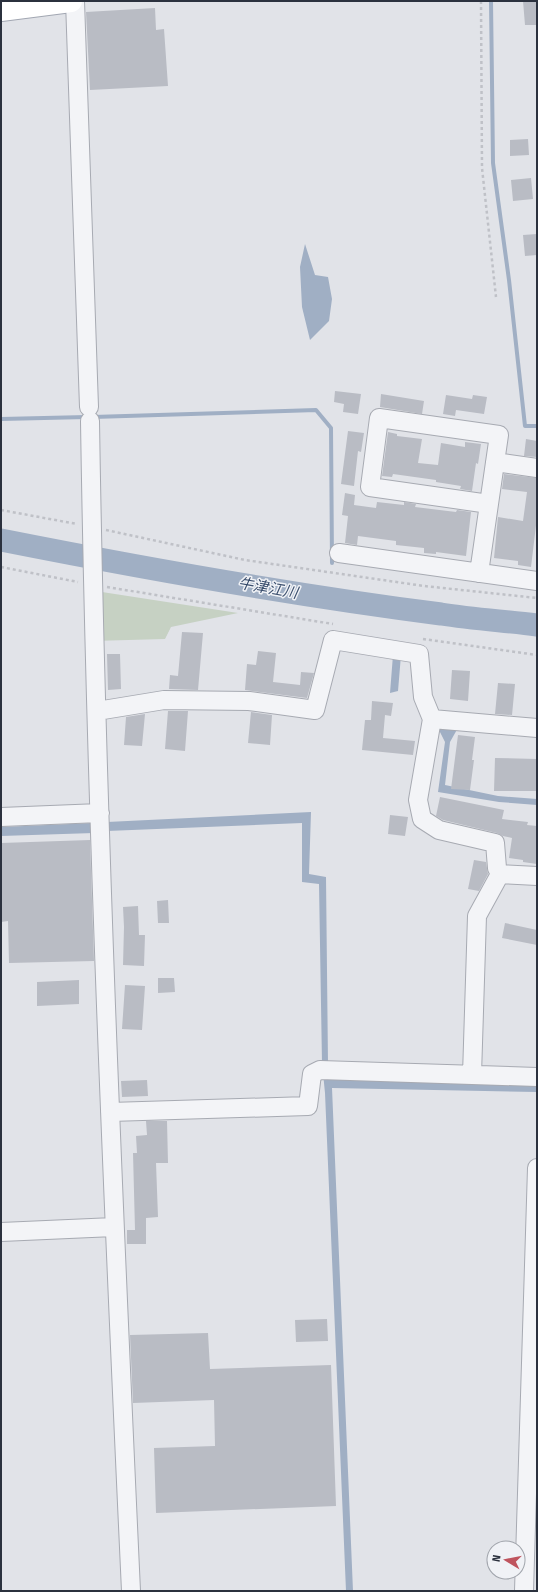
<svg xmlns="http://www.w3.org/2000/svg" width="538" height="1592" font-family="'Fira Sans Condensed','Noto Sans JP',sans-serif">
  <rect width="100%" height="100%" fill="#e1e3e8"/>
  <path fill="#c6d1c3" d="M89,590L238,613L171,627L165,639L92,641Z"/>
  <path fill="#a0afc4" d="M305,244L315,275L328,277L332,299L329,321L310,340L302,307L300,267Z
    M393,655H401L398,691L390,693Z
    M446,725L459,726L450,742L445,785L498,796L537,799V805L499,802L438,792L445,742L439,730Z
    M311,812L309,874L326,877L328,1064L537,1085V1092L332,1088L353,1591H346L325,1093L322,1063L319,884L302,882V823L107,831V822Z
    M93,823L94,833L1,836V827Z"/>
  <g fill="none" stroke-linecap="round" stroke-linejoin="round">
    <path stroke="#a0afc4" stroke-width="4" d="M491,1L493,163L509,280L525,426H537
      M93,417L316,410L331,428L332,563
      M1,419L87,417"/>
    <path stroke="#a0afc4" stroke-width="23" d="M1,540C147,569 293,595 441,614C473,619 505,621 537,625"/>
  </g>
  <path fill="#b9bcc4" d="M523,1H537V25H525Z
    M155,8L156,30L164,29L168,86L90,90L86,12Z
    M528,139L529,155L510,156V140Z
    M531,178L533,199L513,201L511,180Z
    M537,234V255L525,256L523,235Z
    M335,391L361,394L358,414L343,412L344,404L334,402Z
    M381,394L424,401L422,414L380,407Z
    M446,395L472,399L473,395L487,397L484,414L456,410L455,416L443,414Z
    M348,431L364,433L361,452L358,451L354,486L341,484Z
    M388,432L397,434V436L422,439L418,463L438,465L441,443L465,447V442L481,444L478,464L476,463L472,491L460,489L461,486L436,482V480L393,474L392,477L382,476Z
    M526,439L537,441V457L524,456Z
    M504,474L537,478V517L531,567L518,565V561L494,558L498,517L523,521L527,492L502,489Z
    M345,493L355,495L354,505L376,508L377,502L404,505V502L416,504L415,507L456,512L457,510L471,512L466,556L436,552V554L424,553V548L396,545V541L358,536L357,545L345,543L348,516L342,515Z
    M182,632L203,633L198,690L169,689L170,675L178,676Z
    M258,651L276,653L273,682L300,685L301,672L314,673L307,698L245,690L247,664L256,665Z
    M107,654H120L121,689L108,690Z
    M452,670L470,671L468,701L450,699Z
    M498,683L515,684L512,715L495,714Z
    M372,701L393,703L391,716L385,715L383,738L415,741L413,755L362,750L365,720H371Z
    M168,711H188L185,751L165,749Z
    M251,712L272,715L270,745L248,743Z
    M145,714L142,746L124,745L126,717Z
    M458,735L475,737L472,760H474L470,790L451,789Z
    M495,758L537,759V791H494Z
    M440,797L504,810L502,819L528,822L527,825L537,826V864L523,862V860L509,858L512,838L503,836L497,833L443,820L436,816Z
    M390,815L408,817L405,836L388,834Z
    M90,840L94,961L9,963L8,921L1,922V843Z
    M474,860L486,862L488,874L479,891L468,889Z
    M168,900L169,923H158L157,901Z
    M138,906L139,935H145L144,966L123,965L124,927L123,907Z
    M505,923L537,930V945L502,938Z
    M158,978H174L175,992L158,993Z
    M79,980V1004L37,1006V982Z
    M125,985L145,986L142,1030L122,1029Z
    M147,1080L148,1096L122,1097L121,1081Z
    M146,1121H167L168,1163H156L158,1217L146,1218V1244H127V1230H135L133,1153H137L136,1136L147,1135Z
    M327,1319L328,1341L296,1342L295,1320Z
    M208,1333L210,1369L331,1365L336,1506L156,1513L154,1448L215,1446L214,1400L133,1403L130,1335Z"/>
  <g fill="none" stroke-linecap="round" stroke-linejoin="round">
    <defs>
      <path id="minor" d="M75,1L89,407
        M90,421C96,811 113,1201 131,1591
        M495,462L537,468
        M339,553L537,581
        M479,573L499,435L379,418L370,487L489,504
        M97,711L164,700L249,701L315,710L333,640L419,654L423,697L432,719L537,728
        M432,719L418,800L422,819L439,830L495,843L497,868L500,874
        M1,817L100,813
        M472,1075L477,916L500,874L537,876
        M110,1112L308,1106L312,1074L320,1070L537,1077
        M1,1232L114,1227
        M524,1591L537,1168"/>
      <path id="major" d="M1,10L71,1"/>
    </defs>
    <use href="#minor" stroke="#a7aab2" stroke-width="20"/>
    <use href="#major" stroke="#a2a7b2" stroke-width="24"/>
    <path stroke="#bfc1c7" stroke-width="2.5" stroke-dasharray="3 3" stroke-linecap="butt" d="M481,1L482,168L496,297
      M1,510L77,524
      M106,530L245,560L424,586L537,598
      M1,567L78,582
      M107,587L333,624
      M423,639L537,655"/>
    <use href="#minor" stroke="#f3f4f7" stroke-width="18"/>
    <use href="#major" stroke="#fff" stroke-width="22"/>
  </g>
  <g text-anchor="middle" stroke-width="3" stroke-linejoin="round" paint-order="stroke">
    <g font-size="15" font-style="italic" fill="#3a4e6d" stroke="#f0f2f6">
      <text transform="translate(268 588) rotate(10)" y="5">牛津江川</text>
    </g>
  </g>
  <rect width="538" height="1592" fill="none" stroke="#2b313e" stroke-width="4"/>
  <g transform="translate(506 1560) rotate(280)"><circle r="19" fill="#f0f2f6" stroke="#a1a5ac"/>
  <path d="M0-3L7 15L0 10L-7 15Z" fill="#bf545e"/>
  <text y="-6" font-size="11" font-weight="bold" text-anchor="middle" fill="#2b313e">N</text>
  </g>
</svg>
